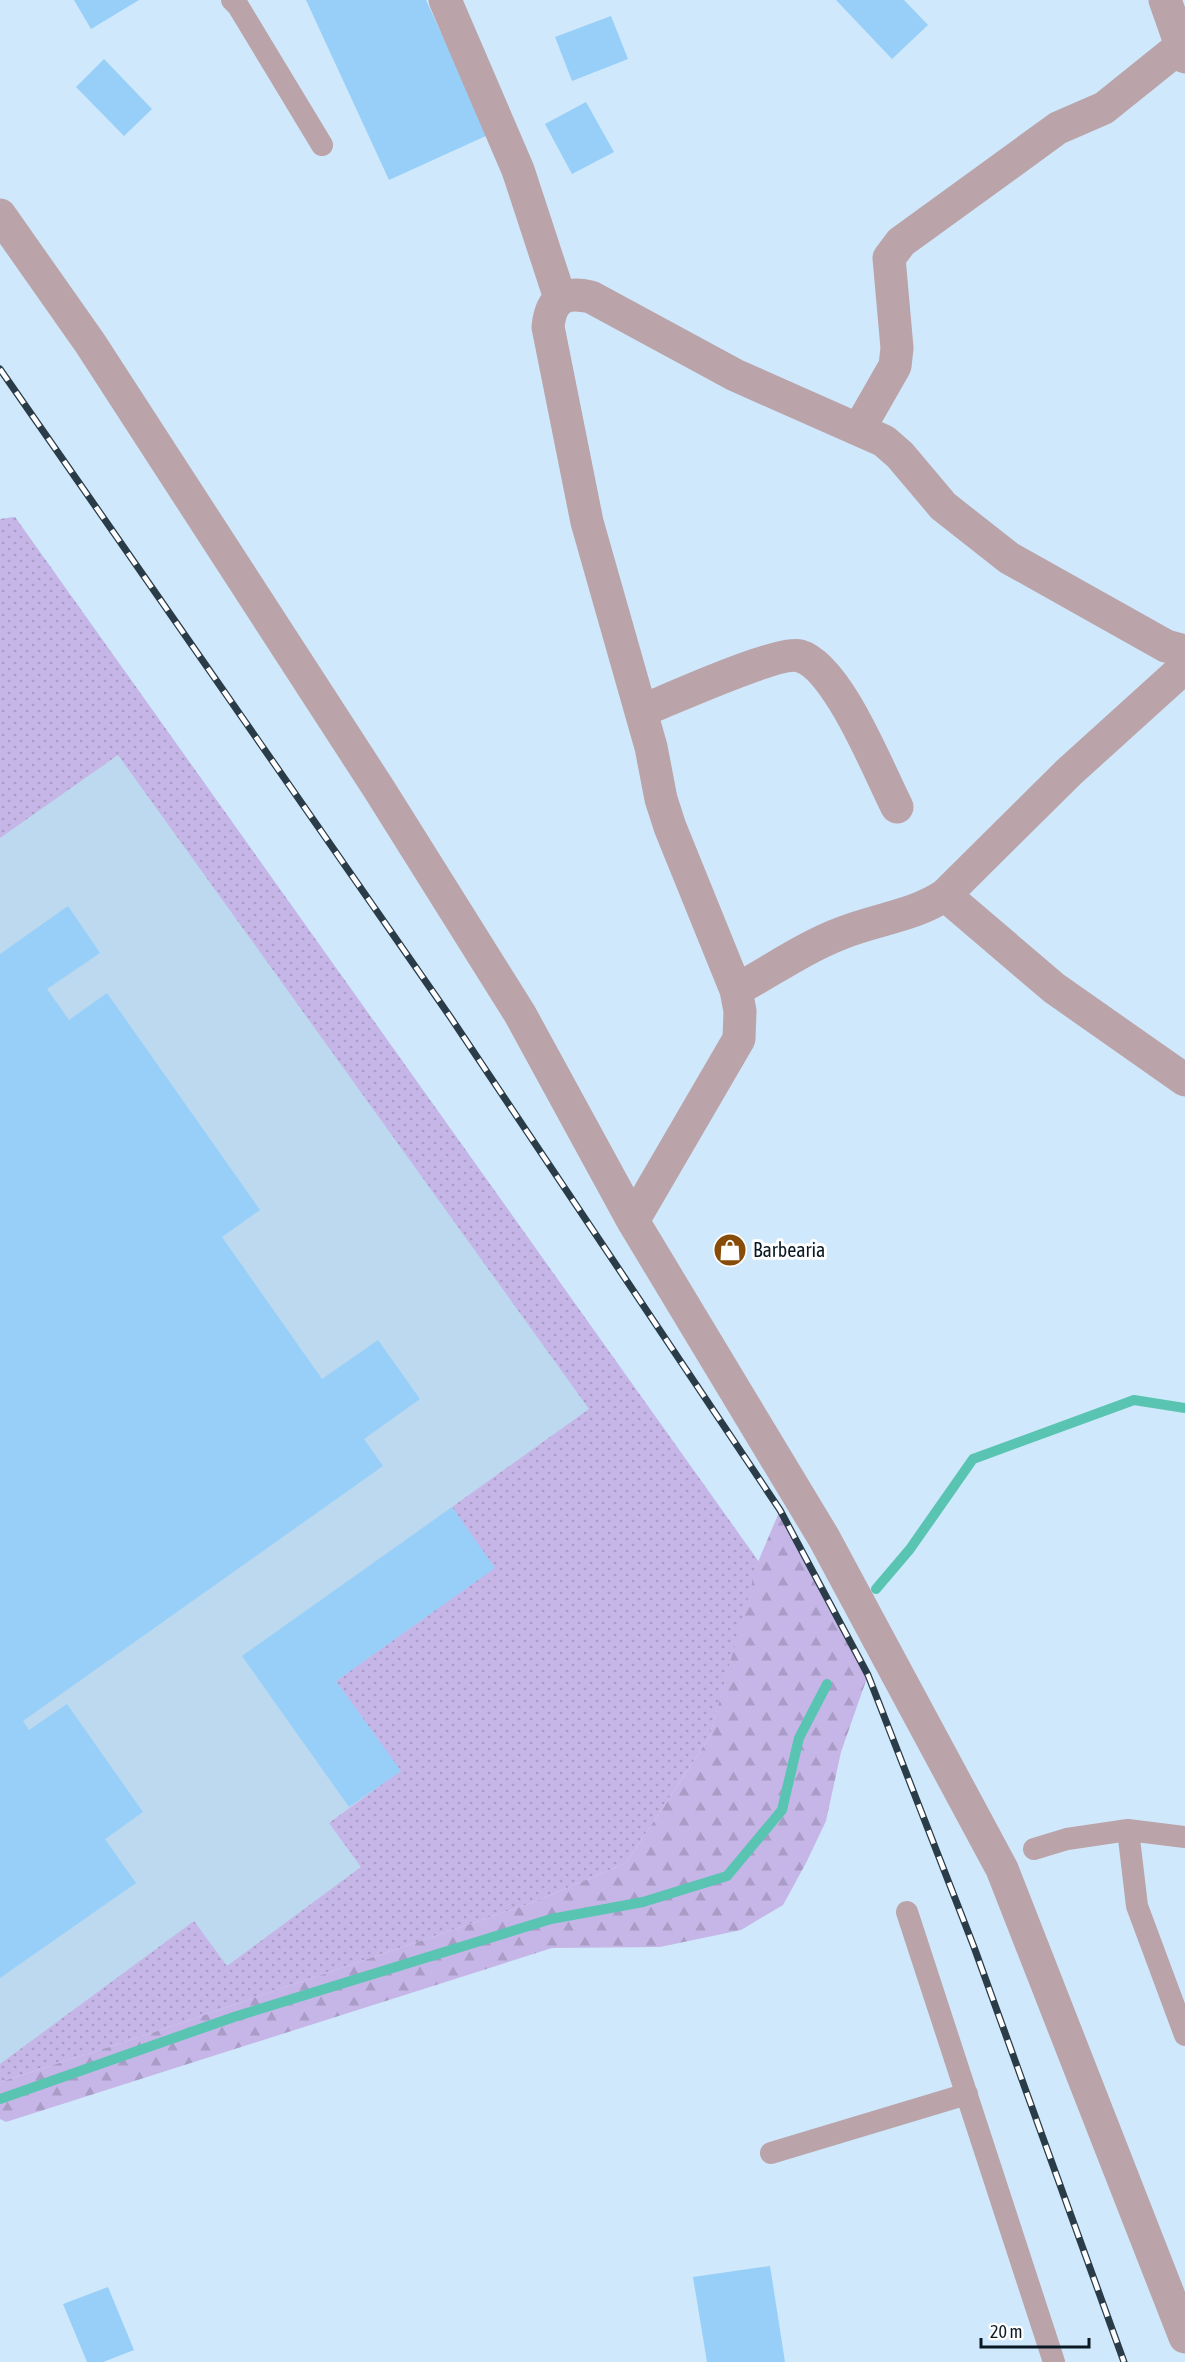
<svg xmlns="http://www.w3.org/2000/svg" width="1185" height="2362" font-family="'Asap Condensed',sans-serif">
  <defs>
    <pattern id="grass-dots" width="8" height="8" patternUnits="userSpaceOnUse" patternTransform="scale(1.5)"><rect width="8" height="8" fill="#c6b6e7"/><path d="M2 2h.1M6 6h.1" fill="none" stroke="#a99cc6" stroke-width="1.8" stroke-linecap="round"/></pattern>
    <pattern id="forest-firs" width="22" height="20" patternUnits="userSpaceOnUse" patternTransform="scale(1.5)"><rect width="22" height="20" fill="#c6b6e7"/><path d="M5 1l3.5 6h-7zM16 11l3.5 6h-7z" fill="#a99cc6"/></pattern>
  </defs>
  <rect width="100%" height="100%" fill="#cfe8fb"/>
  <path fill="#bdd9ef" d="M15,517L759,1562L709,1738L0,2082V519Z"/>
  <path fill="url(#grass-dots)" d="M15,517L759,1562L709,1738L626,1863L534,1902L125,2042L0,2082V2064L194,1921L227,1966L361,1867L329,1823L400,1771L336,1681L494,1568L452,1507L589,1409L118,755L0,838V519Z"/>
  <path fill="url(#forest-firs)" d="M780,1510L868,1675L841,1752L826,1821L806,1863L783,1905L741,1930L660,1947L552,1948L6,2122L0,2119V2082L125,2042L534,1902L626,1863L709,1738L758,1562Z"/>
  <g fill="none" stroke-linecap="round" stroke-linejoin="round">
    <path stroke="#5ac4b2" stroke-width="10" d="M876,1589L910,1549L973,1459L1134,1400L1185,1408
      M0,2099L234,2017L551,1919L643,1902L727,1876L782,1810L799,1738L827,1684"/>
  </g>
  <path fill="#97cff8" d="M74,0H139L91,29Z
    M306,0H426L488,135L389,180Z
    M836,0H904L928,25L892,59Z
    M611,16L628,59L572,81L555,37Z
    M104,59L152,109L124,136L76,87Z
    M586,102L614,152L572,174L545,124Z
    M68,906L100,953L47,989L69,1020L107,993L260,1210L222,1237L322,1379L378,1340L420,1399L364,1439L383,1466L23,1721L29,1730L67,1704L143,1812L105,1839L136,1883L0,1978V954Z
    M452,1507L495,1568L336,1681L401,1771L349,1807L242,1656Z
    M770,2266L785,2362H707L693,2277Z
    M108,2287L134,2350L103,2362H87L63,2304Z"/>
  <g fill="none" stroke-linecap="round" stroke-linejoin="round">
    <path stroke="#baa3a9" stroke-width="22" d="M232,0L238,6L322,145
      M1128,1830L1137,1906L1185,2035
      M1034,1849L1067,1839L1128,1830L1185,1837
      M907,1912L1054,2362
      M771,2153L967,2094"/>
    <path stroke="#baa3a9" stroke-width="33" d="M445,0L518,170L560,298
      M1165,0L1185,57
      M0,215L90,343L379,789L520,1014L633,1221L824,1538L1002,1869L1185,2337
      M859,429L895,366L897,348L889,258L901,242L1058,128L1104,108L1181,46
      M641,711C669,700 778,650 800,656C838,667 879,772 897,807
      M945,895L1054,988L1185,1080
      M736,990C771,971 805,947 842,933C876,919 914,916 945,895L1069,772L1185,667
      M633,1221L739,1039L740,1011L736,990L670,827L661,799L651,747L587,522L548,327C551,298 564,291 591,297L735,375L884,441L900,455L943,506L1009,558L1166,646L1185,651"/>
    <defs>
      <path id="rail" d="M0,369L451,1018L780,1510L868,1675L974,1947L1124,2362"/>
    </defs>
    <use href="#rail" stroke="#2b3c49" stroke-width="7"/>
    <use href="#rail" stroke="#fff" stroke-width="4.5" stroke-dasharray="14" stroke-linecap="butt"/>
  </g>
  <defs>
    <symbol id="shop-disc" viewBox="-11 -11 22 22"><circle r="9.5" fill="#884c09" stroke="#fff"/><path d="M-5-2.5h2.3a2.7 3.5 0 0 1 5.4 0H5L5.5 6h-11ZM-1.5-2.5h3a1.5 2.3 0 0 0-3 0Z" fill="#fff"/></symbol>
  </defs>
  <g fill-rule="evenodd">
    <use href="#shop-disc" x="711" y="1231" width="38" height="38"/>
  </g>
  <g text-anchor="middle" stroke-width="6" stroke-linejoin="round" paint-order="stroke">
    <g font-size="20" fill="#0a1a25" stroke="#fff" text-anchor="start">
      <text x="753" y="1257">Barbearia</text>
    </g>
  </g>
  <path d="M981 2338v9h108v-9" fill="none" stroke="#0a1a25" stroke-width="3"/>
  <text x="990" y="2338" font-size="18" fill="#0a1a25" stroke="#ffffff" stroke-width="4.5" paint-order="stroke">20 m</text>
</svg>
